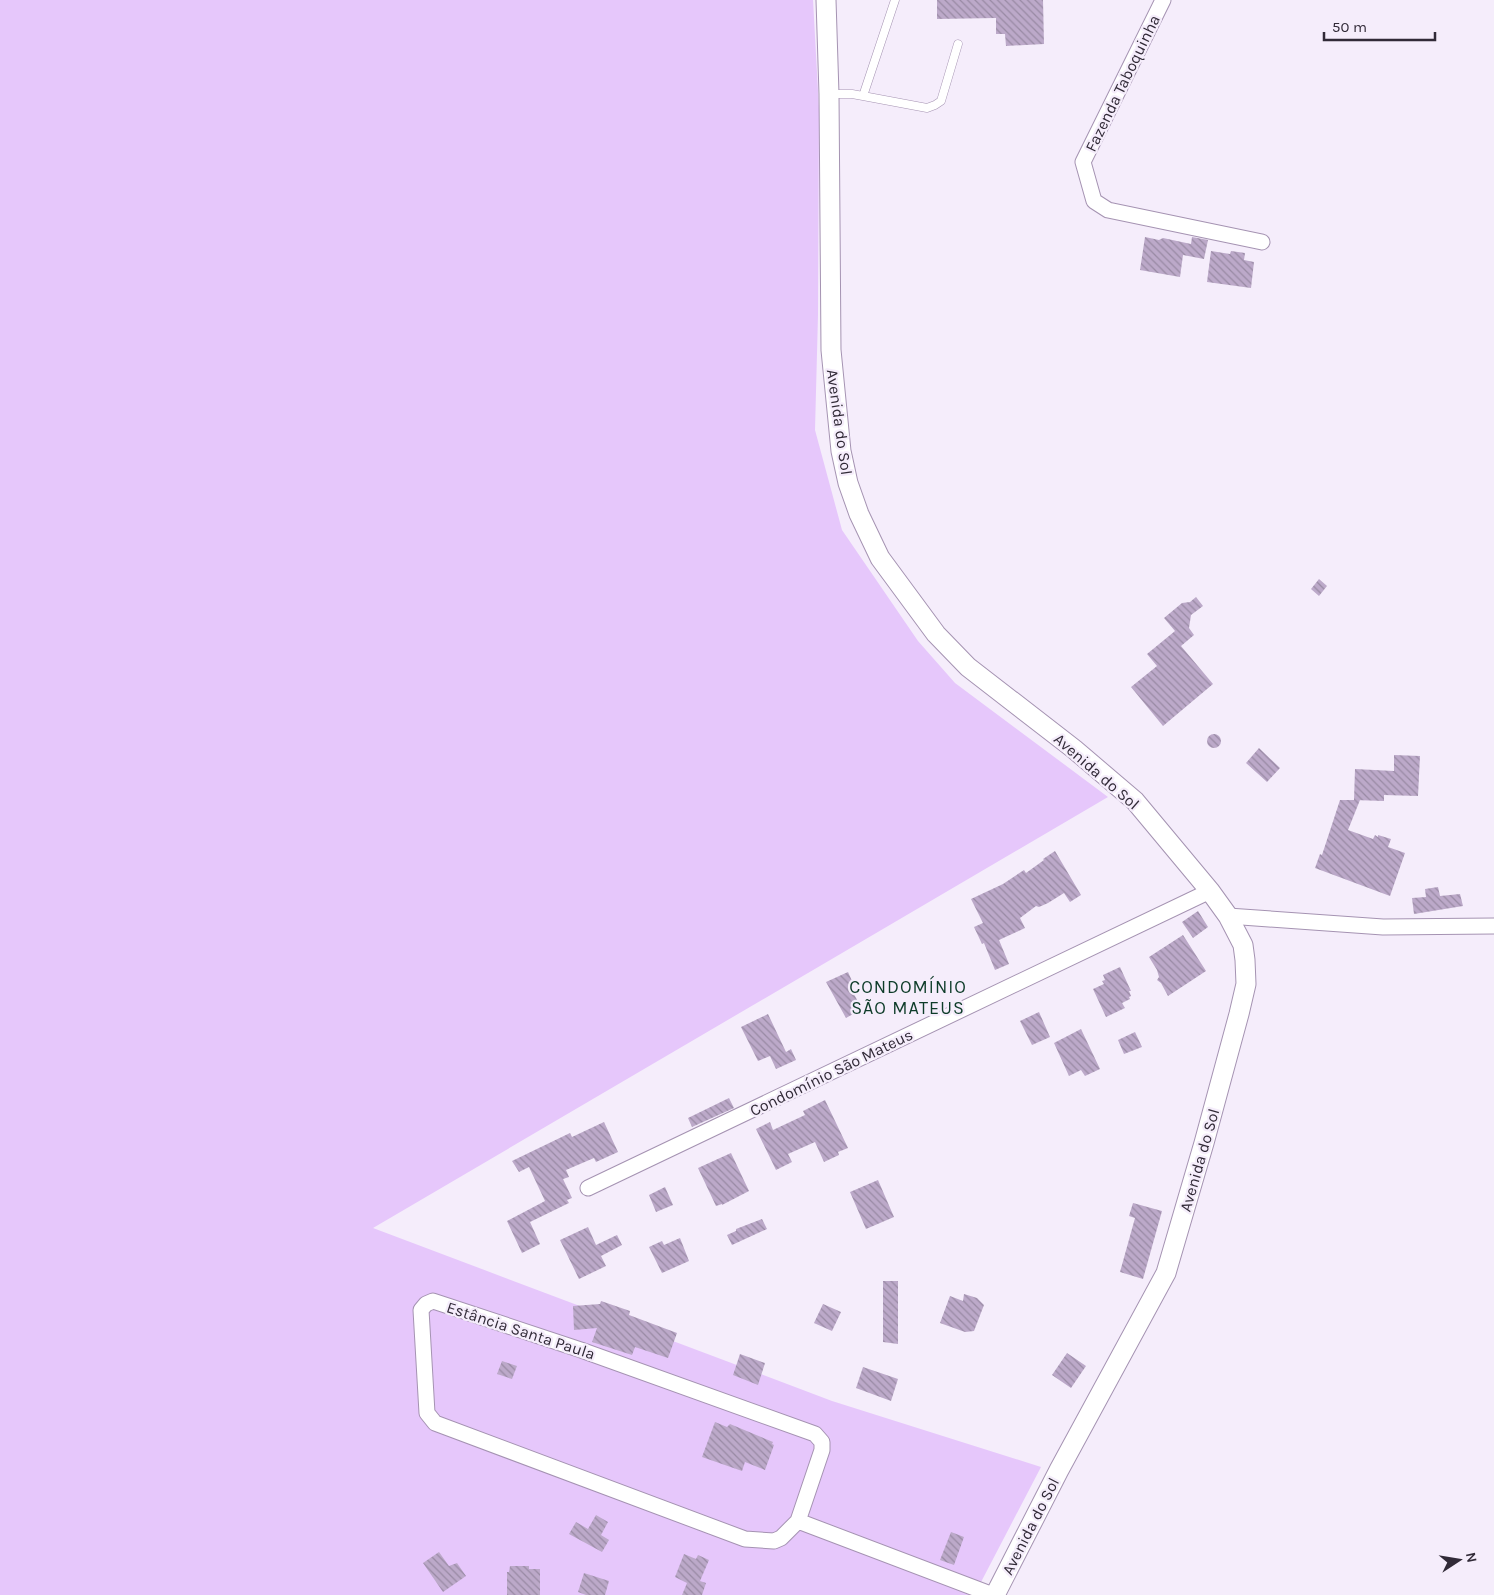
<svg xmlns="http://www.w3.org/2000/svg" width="1494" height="1595" font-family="Karla,sans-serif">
  <defs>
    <pattern id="building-back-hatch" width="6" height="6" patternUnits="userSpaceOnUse" patternTransform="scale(1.25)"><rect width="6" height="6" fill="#bca9c9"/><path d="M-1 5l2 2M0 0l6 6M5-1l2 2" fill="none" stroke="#998aa4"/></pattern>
  </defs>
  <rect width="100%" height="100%" fill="#f5edfb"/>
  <path fill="#e6c7fb" d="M0,0H813L819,109L818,315L815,430L842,530L918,641L955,683L1108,797L373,1228L832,1401L1041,1467L980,1584L972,1595H0Z"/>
  <path fill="url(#building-back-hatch)" d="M937,0H1043L1044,44L1006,46L1005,34H996V18L937,19Z
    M1145,237L1159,240L1163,238L1191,244L1192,237L1208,240L1204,259L1183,255L1180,277L1140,270Z
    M1211,251L1230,254L1231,251L1245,253L1244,260L1254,262L1251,288L1207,282Z
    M1319,579L1327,586L1319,596L1311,589Z
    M1196,597L1203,606L1191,615L1189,628L1194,635L1181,646L1213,684L1163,726L1131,687L1157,666L1147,654L1175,631L1164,618L1182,603L1190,602Z
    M1207 741a7 7 0 1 1 14 0a7 7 0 1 1-14 0Z
    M1259,748L1280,768L1267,782L1246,763Z
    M1394,755L1420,756L1418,796L1384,795V801L1354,800L1355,769L1394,771Z
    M1340,800H1360L1348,830L1373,839L1375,835L1378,837V835L1391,839L1388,847L1405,853L1390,896L1315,868L1320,854L1322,855Z
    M1055,851L1081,895L1070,902L1064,893L1048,903L1039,907L1036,906L1020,918L1025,928L999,940L1009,964L995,970L984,943L982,944L974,927L983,923L971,899L1003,884L1024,870L1026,873L1044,860L1043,859Z
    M1438,887L1440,896L1460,894L1463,906L1414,914L1412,898L1426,897L1425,889Z
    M1198,911L1208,927L1193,938L1182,922Z
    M1183,935L1206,971L1168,996L1161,983L1157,980L1159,977L1157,970L1149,957Z
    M1120,967L1131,991H1129L1131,996L1129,997L1130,999L1122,1003L1125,1008L1106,1017L1093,989L1104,984L1102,981L1105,980L1103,975Z
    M848,972L853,983L849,985L862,1009L846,1018L826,982Z
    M1039,1012L1050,1037L1032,1045L1020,1021Z
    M768,1014L786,1052L791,1049L796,1060L776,1069L770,1056L758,1061L741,1027Z
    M1081,1029L1100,1069L1085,1076L1081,1070L1069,1076L1054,1043Z
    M1135,1032L1142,1047L1124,1054L1118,1040Z
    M729,1098L734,1108L692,1127L688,1118Z
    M825,1100L848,1148L838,1152L839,1155L824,1162L815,1142L788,1154L792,1162L776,1170L756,1129L770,1122L773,1130L805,1115L803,1111Z
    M604,1122L618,1152L596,1162L594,1158L566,1170L569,1177L563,1179L572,1198L567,1200L569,1203L530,1222L540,1244L522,1253L507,1221L545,1201L529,1167L519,1172L512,1161L570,1133L572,1137Z
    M731,1153L749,1191L722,1205V1204L716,1206L698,1168Z
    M878,1180L894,1217L866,1229L850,1192Z
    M665,1187L673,1205L656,1212L649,1195Z
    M1133,1203L1162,1211L1143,1279L1120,1272L1135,1218L1129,1216Z
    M762,1219L767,1229L732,1245L727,1235L736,1231V1229Z
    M588,1227L596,1245L617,1235L622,1245L601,1256L606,1266L579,1279L560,1240Z
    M680,1238L689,1261L662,1273L649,1247L662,1241L664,1245Z
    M883,1281H898V1344L883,1342Z
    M964,1294L977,1298L984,1305L974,1331L965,1332L940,1323L950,1296L963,1301Z
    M601,1301L630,1311L629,1315L677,1333L668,1358L635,1347L632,1355L592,1342L597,1328L574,1330L573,1306L600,1304Z
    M823,1304L841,1312L832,1331L814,1323Z
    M1067,1353L1086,1366L1071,1388L1052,1375Z
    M740,1354L765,1363L758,1385L733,1375Z
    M502,1361L517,1366L512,1379L497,1374Z
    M863,1367L898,1379L891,1401L856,1388Z
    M715,1422L727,1427L730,1424L773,1442L772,1444L774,1445L765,1470L745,1462L742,1471L702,1457Z
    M596,1515L608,1522L601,1535L609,1540L602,1552L569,1534L576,1522L588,1529Z
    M951,1532L964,1537L954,1565L940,1560Z
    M439,1552L449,1566L457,1563L466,1576L443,1592L423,1563Z
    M684,1554L696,1559L698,1555L709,1560L700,1581L706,1583L702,1595H682L687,1583L675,1577Z
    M510,1566H529V1569H540V1595H507V1572H509Z
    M584,1573L609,1581L605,1595H586L578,1592Z"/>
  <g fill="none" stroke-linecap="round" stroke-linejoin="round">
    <defs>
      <path id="service" d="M829,94H852L863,96L895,0
        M863,96L927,108L935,105L941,101L958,44"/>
      <path id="minor" d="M1163,0L1083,162L1094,201L1108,210L1262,242
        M1228,916L1383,927L1494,926
        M588,1188L1210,891
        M433,1301L581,1350L815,1434L822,1442V1450L798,1521L781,1538L774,1541L745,1539L435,1423L427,1413L421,1310L426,1304Z
        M798,1521L993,1595"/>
      <path id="tertiary" d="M826,0L829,94L831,350L841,451L848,483L859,514L880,558L936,634L968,667L1074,749L1135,801L1210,891L1228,916L1243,945L1245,960L1246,984L1239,1014L1204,1143L1166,1273L1059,1470L995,1595"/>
    </defs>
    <use href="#service" stroke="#a593b2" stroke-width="9"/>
    <use href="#minor" stroke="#a593b2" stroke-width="17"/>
    <use href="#tertiary" stroke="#a593b2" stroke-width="21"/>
    <use href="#service" stroke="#fff" stroke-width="8"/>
    <use href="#minor" stroke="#fff" stroke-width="15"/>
    <use href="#tertiary" stroke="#fff" stroke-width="19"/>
  </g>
  <g text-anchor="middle" stroke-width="4.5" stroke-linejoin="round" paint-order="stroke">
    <g font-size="16" fill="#312a37" stroke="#f5edfb">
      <text transform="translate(1122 83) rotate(-64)" y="6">Fazenda Taboquinha</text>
      <text transform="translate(840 422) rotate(82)" y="6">Avenida do Sol</text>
      <text transform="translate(1097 771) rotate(41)" y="6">Avenida do Sol</text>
      <text transform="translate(831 1072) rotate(-26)" y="6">Condomínio São Mateus</text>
      <text transform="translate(1199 1160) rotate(-74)" y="6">Avenida do Sol</text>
      <text transform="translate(521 1330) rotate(18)" y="6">Estância Santa Paula</text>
      <text transform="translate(1030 1526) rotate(-63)" y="6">Avenida do Sol</text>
    </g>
    <g font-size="18" letter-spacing="1" fill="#0e3c29" stroke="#f5edfb">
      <text x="908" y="993">CONDOMÍNIO<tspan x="908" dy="21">SÃO MATEUS</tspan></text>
    </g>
  </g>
  <g transform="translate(1459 1560) rotate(78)" stroke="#f5edfb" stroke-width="4" paint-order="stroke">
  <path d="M0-4L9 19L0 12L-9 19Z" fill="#312a37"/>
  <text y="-8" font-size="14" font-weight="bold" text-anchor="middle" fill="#312a37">N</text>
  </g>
  <path d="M1324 32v8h111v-8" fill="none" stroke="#312a37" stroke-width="2.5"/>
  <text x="1332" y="32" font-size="15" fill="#312a37" stroke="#f5edfb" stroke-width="4" paint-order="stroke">50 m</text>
</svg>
